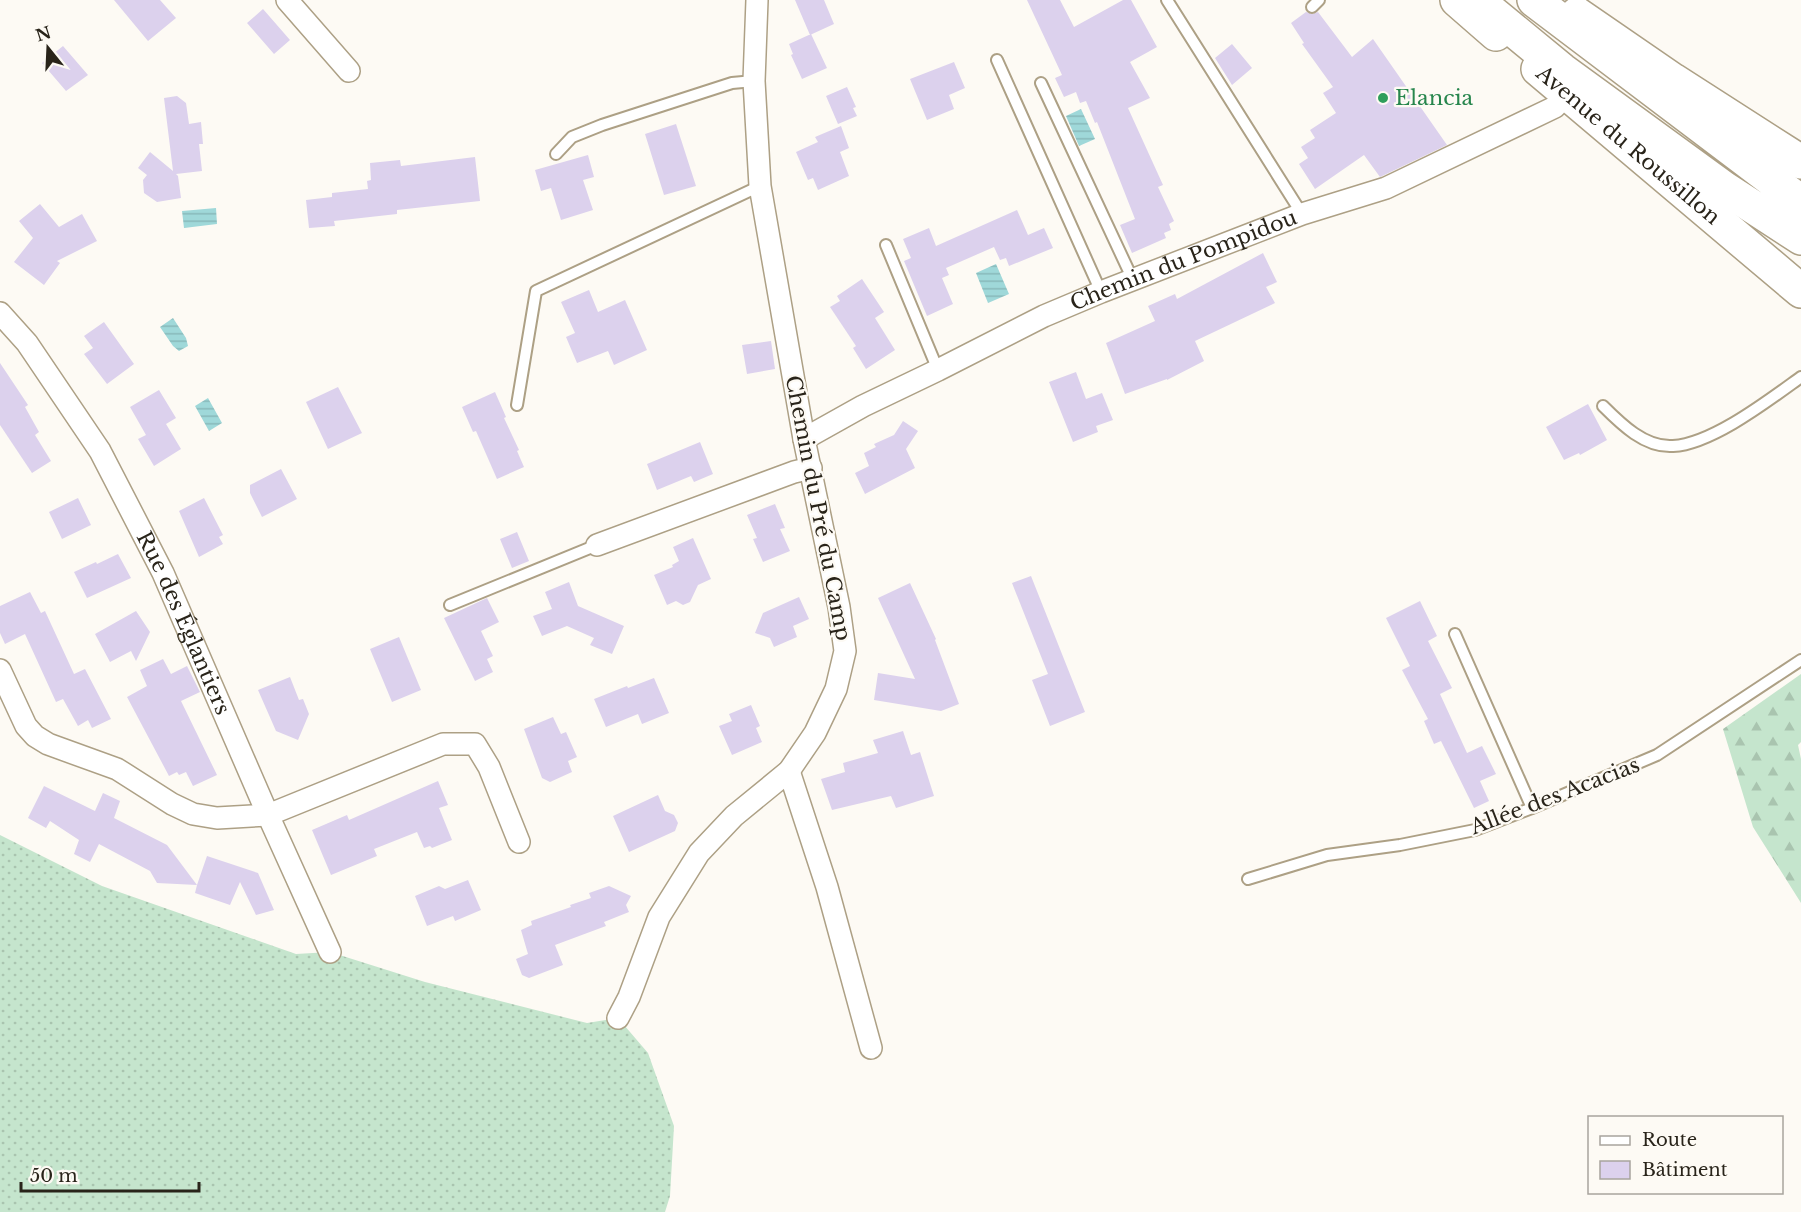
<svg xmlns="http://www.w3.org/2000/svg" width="1801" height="1212" font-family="'Libre Baskerville',serif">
  <defs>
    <pattern id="grass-dots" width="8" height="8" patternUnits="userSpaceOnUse" patternTransform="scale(1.5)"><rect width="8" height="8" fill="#c5e5cd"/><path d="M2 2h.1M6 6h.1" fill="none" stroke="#a9c4af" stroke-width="1.8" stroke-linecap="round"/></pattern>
    <pattern id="forest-firs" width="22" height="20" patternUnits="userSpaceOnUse" patternTransform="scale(1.5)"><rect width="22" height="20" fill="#c5e5cd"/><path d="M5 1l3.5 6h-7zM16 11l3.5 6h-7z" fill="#a9c4af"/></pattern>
    <pattern id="water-rules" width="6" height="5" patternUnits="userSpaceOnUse" patternTransform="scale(1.5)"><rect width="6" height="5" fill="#9fd8d9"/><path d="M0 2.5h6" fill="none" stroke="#89b9ba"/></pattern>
  </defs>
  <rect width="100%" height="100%" fill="#fdfaf4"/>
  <path fill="url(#grass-dots)" d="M0,835L102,886L296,954L330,952L425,982L587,1023L618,1018L648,1053L674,1126L670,1196L665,1212H0Z"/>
  <path fill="url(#forest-firs)" d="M1801,674V742L1798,745L1801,759V903L1753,827L1723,729Z"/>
  <path fill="url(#water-rules)" d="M1081,109L1095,139L1079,146L1066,116Z
    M216,208L217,224L184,228L182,211Z
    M996,264L1009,294L988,303L976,273Z
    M173,318L186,338L188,346L179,351L173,346L160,327Z
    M208,398L222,423L209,431L195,406Z"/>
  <path fill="#dcd1ed" d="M114,0H160L176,18L148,41Z
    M795,0H824L834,24L810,35Z
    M1027,0H1060L1074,27L1123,0H1131L1157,47L1130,62L1150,98L1128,108L1163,185L1158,187L1174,221L1169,224L1171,230L1164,233L1166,238L1132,253L1120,225L1135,219L1097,122L1095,123L1086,101L1080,103L1076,92L1064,97L1055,78L1062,75Z
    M263,9L290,40L274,54L247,23Z
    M1306,12L1313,14L1318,12L1352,57L1373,39L1447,145L1380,177L1364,155L1315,189L1299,164L1308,158L1301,147L1315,138L1310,130L1336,113L1323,93L1333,87L1302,44L1304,43L1291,23Z
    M811,34L827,68L802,79L791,55L793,54L789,44Z
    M1232,44L1252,68L1232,85L1215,58Z
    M63,46L88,75L66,91L42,63Z
    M954,62L965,88L949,95L954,109L927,120L910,79Z
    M847,87L856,107L853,108L857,116L838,124L826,96Z
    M177,96L186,103L189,124L201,122L203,144H199L202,171L176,174L178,176L181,198L157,202L144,193L143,180L147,175L138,168L150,152L173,171L164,98Z
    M676,124L696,186L664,195L645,134Z
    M841,126L849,148L840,152L849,176L818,190L813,178L808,180L796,152L818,142L815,137Z
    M588,155L594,177L583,180L593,210L561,220L551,188L541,191L535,170Z
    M475,157L480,201L397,210V214L334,221L335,226L309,228L306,200L332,197V193L368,189L367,181L371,180L370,163L400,160L401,166Z
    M40,204L59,227L82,214L97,241L57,261L60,263L44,285L14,262L33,238L19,221Z
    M1017,210L1028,235L1044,228L1053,248L1009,266L1006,258L1000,260L994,247L946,268L949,275L942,278L953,304L927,316L904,261L911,258L903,239L929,228L936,246Z
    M1263,253L1277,282L1266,287L1275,303L1195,341L1204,361L1167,380V379L1125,394L1106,343L1155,321L1148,306L1175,294L1177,299Z
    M862,279L884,312L875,318L895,350L866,369L853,348L856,346L830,307L840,301L837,296Z
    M589,290L598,312L625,300L647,350L614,365L608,351L577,363L566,337L575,333L561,302Z
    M104,322L134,364L107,384L84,354L93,348L84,336Z
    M771,341L775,369L747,374L742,345Z
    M0,363L28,405L25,407L39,432L35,435L51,461L32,473L0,425Z
    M1076,372L1086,399L1102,393L1113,420L1096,426L1098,432L1073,442L1049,382Z
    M338,387L362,433L328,449L306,402Z
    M159,390L176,418L166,424L181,449L154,466L138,439L146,435L130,407Z
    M495,392L506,417L504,418L519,450L517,451L524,467L497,479L476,431L473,432L462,407Z
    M1588,404L1607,440L1580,455L1579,453L1564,460L1546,427Z
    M903,421L918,431L906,449L915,468L865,494L855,473L869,466L864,453L876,447L874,444L894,435Z
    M700,442L713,474L694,482L691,476L657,490L647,464Z
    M281,469L297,499L262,517L250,493V485Z
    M78,498L91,525L62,539L49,512Z
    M204,498L223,535L219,537L223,544L199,557L179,511Z
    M775,504L785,528L780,529L790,551L763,562L753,539L757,538L747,515Z
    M517,532L529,561L512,568L500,539Z
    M693,538L711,579L698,585L690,602L683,605L676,601L667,605L654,575L673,567L672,565L679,561L673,547Z
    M118,554L131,578L87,598L74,572L96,562L97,564Z
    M1031,576L1085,712L1050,726L1032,680L1048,674L1012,583Z
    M569,582L578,606L624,626L612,654L590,645L594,638L567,626L542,636L533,616L552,609L545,592Z
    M910,583L936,639L935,640L959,704L941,711L874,700L878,673L915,679L878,598Z
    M30,592L41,613L45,611L74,674L85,669L111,719L92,728L88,720L78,726L63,699L56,702L25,634L5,644L0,633V606Z
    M799,597L809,619L793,626L797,637L774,647L770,638L755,633L763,613Z
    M487,598L499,622L481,631L493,656L487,659L493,672L475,681L444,618Z
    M1420,601L1437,636L1428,641L1452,688L1440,694L1467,753L1482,746L1496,774L1480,781L1489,801L1474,808L1441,741L1434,744L1424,721L1428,719L1402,670L1410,666L1386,618Z
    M136,611L150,632L136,661L131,651L110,662L95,634Z
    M399,637L421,690L392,702L370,649Z
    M163,659L171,674L187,666L200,692L181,701L217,775L193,786L186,772L179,775L177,772L169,776L127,697L147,686L140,670Z
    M290,677L299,700L303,699L309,714L298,740L276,731L258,690Z
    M654,678L669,713L642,724L638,714L606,727L594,699L627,686L628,688Z
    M751,705L760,726L756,728L762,742L732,755L719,726L732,721L729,714Z
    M553,717L561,734L566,732L577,757L568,761L572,772L550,782L542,778L524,729Z
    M903,731L911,755L920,752L934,796L896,808L891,796L832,810L821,779L845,772L843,763L878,753L873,740Z
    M438,781L448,805L439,808L452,840L432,848L430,846L424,848L417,832L374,849L377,856L331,875L312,830L347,815L349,820Z
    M44,786L95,811L103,793L120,801L114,818L167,845L197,885L207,856L258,873L274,910L256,915L240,882L230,905L195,893L197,885L157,883L150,871L99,844L90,862L74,854L79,840L50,821L46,828L28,818Z
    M658,795L665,811L674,815L678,823L675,831L629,852L613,816Z
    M468,880L481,910L455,921L453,916L427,926L415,896L439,886L445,889Z
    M609,886L631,896L626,905L629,912L604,922L606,926L555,945L563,965L529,978L522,975L516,959L528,954L521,930L532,925L531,921L571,907L570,905L591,898L589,893Z"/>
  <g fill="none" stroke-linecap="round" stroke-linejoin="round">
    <defs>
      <path id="lane" d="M1167,0L1302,214
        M1312,7L1319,0
        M997,60L1101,292
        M1041,83L1133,280
        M556,154L572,137L602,125L732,83L754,81
        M886,245L938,370
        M517,405L536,291L760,186
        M1603,406C1621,424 1645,448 1673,446C1712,444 1769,400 1801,377
        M450,605L597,545
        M1455,634L1532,808
        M1248,879L1327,855L1400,845L1475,830L1532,808L1657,755L1801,660"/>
      <g id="street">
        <path d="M287,0L349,71"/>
        <path id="s1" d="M0,313L27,343L100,451L163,573L268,815L330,952"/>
        <path id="s2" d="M804,439L863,406L938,370L1044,316L1101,292L1302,214L1386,188L1555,107L1567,93"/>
        <path d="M597,545L794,472L811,468"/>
        <path d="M0,670L26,726L35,736L48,744L117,769L172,804L193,814L217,818L268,815L443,744H475L489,767L519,842"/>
        <path d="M789,771L827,887L871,1048"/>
        <path d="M618,1018L629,997L659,917L699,853L734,816L789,771L815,733L836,689L845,651L839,607L804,439L760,186L754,81L757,0"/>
      </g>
      <g id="primary">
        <path d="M1457,0L1496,34"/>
        <path d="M1577,14L1673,80L1801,162"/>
        <path id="s3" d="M1538,69L1801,291"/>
      </g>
      <path id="highway" d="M1477,0L1562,70L1724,188L1801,238
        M1534,0L1801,202"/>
    </defs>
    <use href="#lane" stroke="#ada085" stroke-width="14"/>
    <use href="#street" stroke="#ada085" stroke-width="24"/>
    <use href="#primary" stroke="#ada085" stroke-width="36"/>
    <use href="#highway" stroke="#ada085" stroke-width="36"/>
    <use href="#lane" stroke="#fff" stroke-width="10"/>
    <use href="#street" stroke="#fff" stroke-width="21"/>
    <use href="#primary" stroke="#fff" stroke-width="33"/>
    <use href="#highway" stroke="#fff" stroke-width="33"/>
  </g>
  <circle fill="#2e9e5b" stroke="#fdfaf4" stroke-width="2" cx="1383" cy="98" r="6"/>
  <g text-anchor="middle" stroke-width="4.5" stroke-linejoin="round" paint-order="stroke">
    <g font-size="21" fill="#27864d" stroke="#fdfaf4" text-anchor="start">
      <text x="1395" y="105">Elancia</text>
    </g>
    <g font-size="21" fill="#29241a" stroke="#fdfaf4">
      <text dy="7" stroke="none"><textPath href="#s3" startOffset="118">Avenue du Roussillon</textPath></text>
      <text dy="7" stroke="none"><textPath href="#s2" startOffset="420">Chemin du Pompidou</textPath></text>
      <text transform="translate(818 508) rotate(79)" y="7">Chemin du Pré du Camp</text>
      <text dy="7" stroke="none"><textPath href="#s1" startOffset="362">Rue des Églantiers</textPath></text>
      <text transform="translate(1555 796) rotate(-21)" y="7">Allée des Acacias</text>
    </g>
  </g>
  <rect x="1588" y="1116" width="195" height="78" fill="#fdfaf4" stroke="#a8a49d" stroke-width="1.5"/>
  <rect x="1600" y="1136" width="30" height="9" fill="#ffffff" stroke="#a8a49d" stroke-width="1.5"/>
  <text x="1642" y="1146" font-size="18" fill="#29241a">Route</text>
  <rect x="1600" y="1161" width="30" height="18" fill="#dcd1ed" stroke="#a8a49d" stroke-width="1.5"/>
  <text x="1642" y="1176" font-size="18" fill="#29241a">Bâtiment</text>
  <g transform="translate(48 48) rotate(342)" stroke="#fdfaf4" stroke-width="4.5" paint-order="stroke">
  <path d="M0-4.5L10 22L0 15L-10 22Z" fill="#29241a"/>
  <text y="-9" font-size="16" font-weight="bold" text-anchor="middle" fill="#29241a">N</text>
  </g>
  <path d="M21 1182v9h178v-9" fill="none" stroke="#29241a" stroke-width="3"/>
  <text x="30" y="1182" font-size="18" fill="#29241a" stroke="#fdfaf4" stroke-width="4.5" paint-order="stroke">50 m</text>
</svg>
